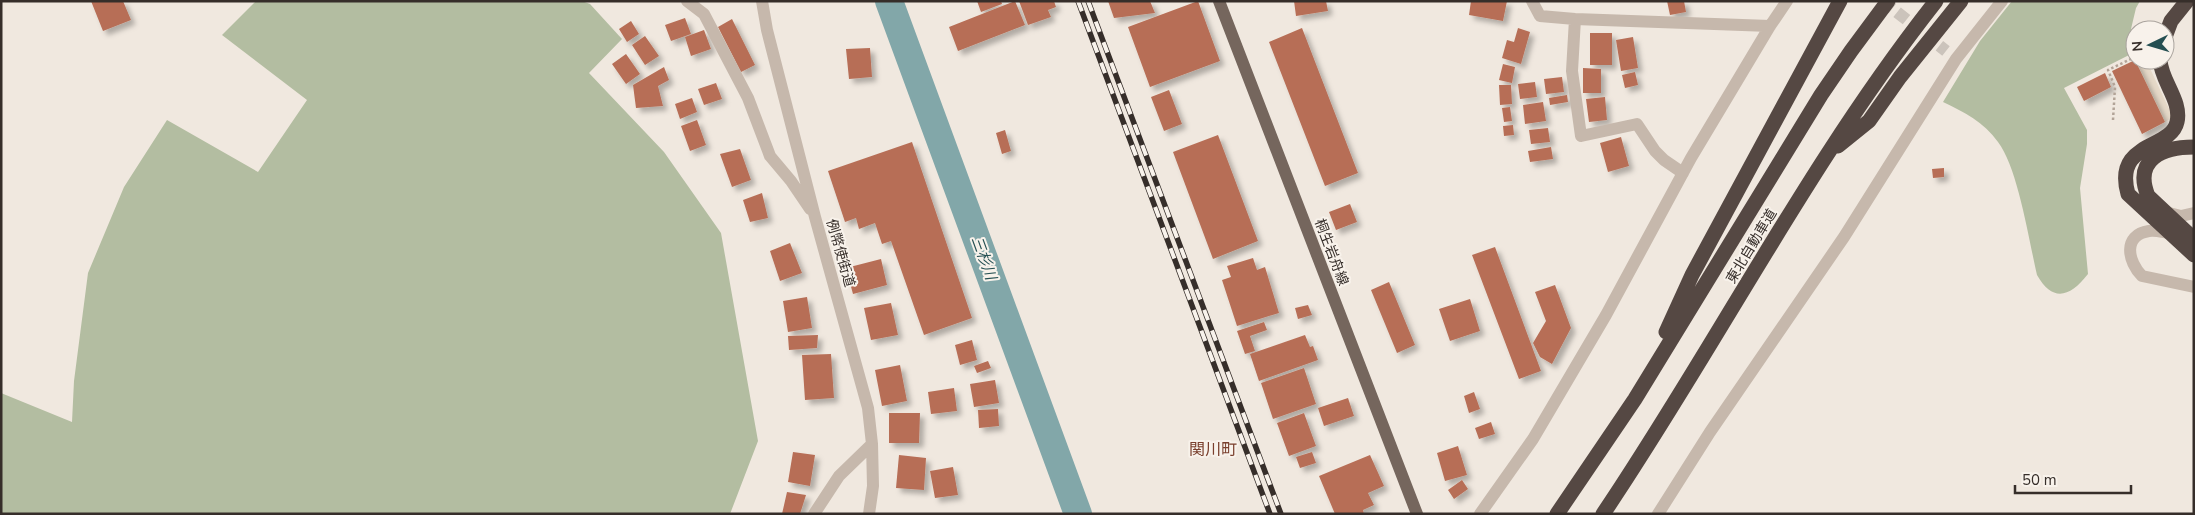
<svg xmlns="http://www.w3.org/2000/svg" width="2195" height="515" font-family="'Nunito Sans','Noto Sans JP',sans-serif">
  <defs>
    <filter id="shadow"><feDropShadow dx="4.5" dy="4.5" stdDeviation="2.5" flood-color="#0004"/></filter>
  </defs>
  <rect width="100%" height="100%" fill="#f0e8df"/>
  <path fill="#b3bda1" d="M256,1H582L590,4L622,39L589,73L664,152L721,233L758,441L730,514H1V393L72,422L74,381L88,273L124,187L167,120L258,172L307,100L222,35Z
    M2012,1H2140L2136,8L2131,29L2135,38V52L2064,88L2087,130V144L2080,188L2088,274C2070,297 2053,303 2037,275C2029,241 2018,168 1998,142C1984,122 1964,112 1943,102L1980,41Z"/>
  <path fill="#e6d9c8" d="M2135,60H2146L2172,115L2170,119L2165,122Z"/>
  <g fill="none" stroke-linecap="round" stroke-linejoin="round">
    <path stroke="#82a7a9" stroke-width="28" d="M889,1C953,172 1014,343 1078,514"/>
  </g>
  <path fill="#b76e56" filter="url(#shadow)" d="M91,1H123L131,20L103,31Z
    M977,1H1001L1002,4L981,12Z
    M1015,1L1025,25L958,51L949,27Z
    M1019,1H1054L1056,7L1048,10L1051,17L1028,25Z
    M1108,1H1150L1155,13L1114,18Z
    M1198,1L1220,61L1150,87L1128,27Z
    M1294,1H1326L1328,11L1296,16Z
    M1471,1H1507L1503,21L1469,15Z
    M1667,1H1684L1686,12L1670,15Z
    M685,18L691,34L671,41L665,25Z
    M732,19L755,65L741,72L718,27Z
    M631,21L639,34L627,42L619,29Z
    M1302,28L1358,173L1325,186L1269,42Z
    M1518,28L1530,32L1521,64L1502,58L1507,40L1514,42Z
    M704,30L711,49L691,56L685,37Z
    M1590,33H1612V65H1590Z
    M645,36L659,56L645,65L632,45Z
    M1633,37L1638,68L1621,71L1616,40Z
    M870,48L872,77L849,79L846,49Z
    M626,54L640,74L626,84L612,64Z
    M2135,60L2165,122L2142,134L2112,71Z
    M1503,64L1515,67L1512,83L1499,80Z
    M664,67L669,80L658,86L663,106L636,108L633,85Z
    M1583,68L1601,69V93H1583Z
    M1635,72L1638,85L1625,88L1622,75Z
    M2105,73L2111,87L2084,101L2077,87Z
    M1562,77L1564,92L1546,94L1544,79Z
    M1535,82L1537,97L1520,99L1518,84Z
    M716,83L722,99L704,105L698,89Z
    M1499,85H1511L1512,104L1500,105Z
    M1169,90L1182,124L1164,131L1151,97Z
    M1567,95L1568,102L1550,105L1549,98Z
    M1605,97L1607,120L1589,122L1586,99Z
    M692,98L697,112L680,119L675,104Z
    M1543,102L1546,121L1525,124L1523,105Z
    M1510,107L1512,121L1504,122L1502,108Z
    M697,120L706,145L690,151L681,126Z
    M1513,125L1514,135L1504,136L1503,126Z
    M1548,128L1550,142L1531,144L1529,130Z
    M1005,130L1011,151L1002,154L996,133Z
    M1218,135L1258,241L1213,259L1173,152Z
    M1621,137L1629,166L1608,172L1600,143Z
    M912,142L972,318L924,335L891,241L882,244L875,223L859,229L856,218L845,222L828,171Z
    M1551,147L1553,159L1530,162L1528,151Z
    M740,149L751,180L732,187L720,154Z
    M1944,168V177L1933,178L1932,169Z
    M762,193L768,218L750,222L743,200Z
    M1350,204L1357,222L1336,230L1329,212Z
    M790,243L802,273L780,281L770,251Z
    M1495,247L1541,371L1519,379L1472,255Z
    M1253,258L1257,270L1265,267L1279,313L1237,326L1222,280L1231,277L1227,266Z
    M881,259L887,285L853,294L846,268Z
    M1389,282L1415,345L1397,353L1371,290Z
    M1555,285L1571,328L1552,364L1540,357L1533,343L1546,321L1535,292Z
    M807,297L812,328L788,332L783,301Z
    M1470,299L1480,331L1450,341L1439,309Z
    M891,303L898,335L871,340L864,308Z
    M1308,305L1312,315L1298,319L1295,308Z
    M1264,322L1267,330L1250,336L1255,351L1245,354L1237,331Z
    M818,335L817,348L789,350L788,336Z
    M1305,335L1310,347L1313,346L1318,360L1259,381L1250,354Z
    M972,340L977,360L960,365L955,345Z
    M831,354L834,398L805,400L802,355Z
    M988,361L991,368L977,373L974,366Z
    M900,365L907,401L882,406L875,370Z
    M1304,368L1316,404L1273,419L1261,383Z
    M995,380L999,403L974,407L970,384Z
    M954,388L957,411L931,414L928,392Z
    M1474,392L1480,409L1469,413L1464,396Z
    M1348,398L1354,416L1324,426L1318,408Z
    M998,409L999,426L979,428L978,410Z
    M889,413H920L919,443H889Z
    M1304,413L1316,446L1289,456L1277,423Z
    M1491,422L1495,434L1479,439L1475,428Z
    M1458,446L1467,475L1445,481L1437,453Z
    M793,452L815,455L810,486L788,482Z
    M1312,452L1316,463L1300,468L1296,457Z
    M899,455L926,458L924,490L896,488Z
    M1370,455L1384,486L1368,493L1374,505L1363,510L1364,514H1335L1319,476Z
    M953,467L958,495L935,498L930,471Z
    M1462,480L1468,489L1454,499L1448,490Z
    M787,492L806,495L800,514H782Z"/>
  <g fill="none" stroke-linecap="round" stroke-linejoin="round">
    <path stroke="#cbc3bb" stroke-width="12" stroke-dasharray="12 6" stroke-linecap="butt" d="M1883,1L1946,51"/>
    <path stroke="#b2a397" stroke-width="2.5" stroke-dasharray="2.5 2.5" stroke-linecap="butt" d="M2113,120L2115,87L2108,70L2135,57"/>
    <path stroke="#c6b8ac" stroke-width="12" d="M687,1L704,14L748,98L770,156L791,181L810,209
      M762,1L767,30L815,217L868,408L872,444L873,486L869,514
      M1532,1L1540,16L1575,19L1770,26
      M1575,19L1572,71L1581,136L1637,124L1655,151L1664,160L1683,173
      M2165,212L2181,216L2194,213
      M2168,233C2162,232 2155,230 2149,231C2122,235 2128,262 2142,276L2194,287
      M814,514L839,476L872,444
      M1480,514L1533,439L1606,315L1691,158L1770,26L1787,1
      M1658,514L1710,432L1844,237L1956,59L2002,1"/>
    <path stroke="#75665d" stroke-width="12" d="M1219,1L1417,514"/>
    <path stroke="#554843" stroke-width="15" d="M2165,37L2171,21L2187,1
      M2160,60C2161,81 2182,101 2177,122C2171,150 2113,141 2128,194L2194,255
      M1838,146L1869,121L1900,77L1961,1
      M2194,147C2163,147 2133,159 2148,196L2194,239
      M1666,332L1692,275L1840,1
      M1557,514L1635,399L1821,95L1851,51L1888,1
      M1603,514C1717,345 1809,162 1936,1"/>
    <defs>
      <path id="rail" d="M1078,1L1270,514
        M1088,1L1281,514"/>
    </defs>
    <use href="#rail" stroke="#362e2a" stroke-width="5.5"/>
    <use href="#rail" stroke="#f8f2eb" stroke-width="4" stroke-dasharray="11" stroke-linecap="butt"/>
  </g>
  <g text-anchor="middle" stroke-width="4" stroke-linejoin="round" paint-order="stroke">
    <g font-size="14" fill="#362e2a" stroke="#f8f2eb">
      <text transform="translate(1751 246) rotate(-59)" y="5">東北自動車道</text>
      <text transform="translate(1332 252) rotate(69)" y="5">桐生岩舟線</text>
      <text transform="translate(841 253) rotate(74)" y="5">例幣使街道</text>
    </g>
    <g font-size="15" font-style="italic" fill="#254f52" stroke="#f8f2eb">
      <text transform="translate(984 258) rotate(70)" y="5">三杉川</text>
    </g>
    <g font-size="16" fill="#7a402e" stroke="#f8f2eb">
      <text x="1213" y="455">関川町</text>
    </g>
  </g>
  <rect width="2195" height="515" fill="none" stroke="#362e2a" stroke-width="5"/>
  <g transform="translate(2150 45) rotate(265)"><circle r="24" fill="#f8f2eb" stroke="#aaa49e"/>
  <path d="M0-4L9 19L0 12L-9 19Z" fill="#254f52"/>
  <text y="-8" font-size="14" font-weight="bold" text-anchor="middle" fill="#362e2a">N</text>
  </g>
  <path d="M2015 485v8h116v-8" fill="none" stroke="#362e2a" stroke-width="2.5"/>
  <text x="2022" y="485" font-size="15" fill="#362e2a" stroke="#f8f2eb" stroke-width="4" paint-order="stroke">50 m</text>
</svg>
